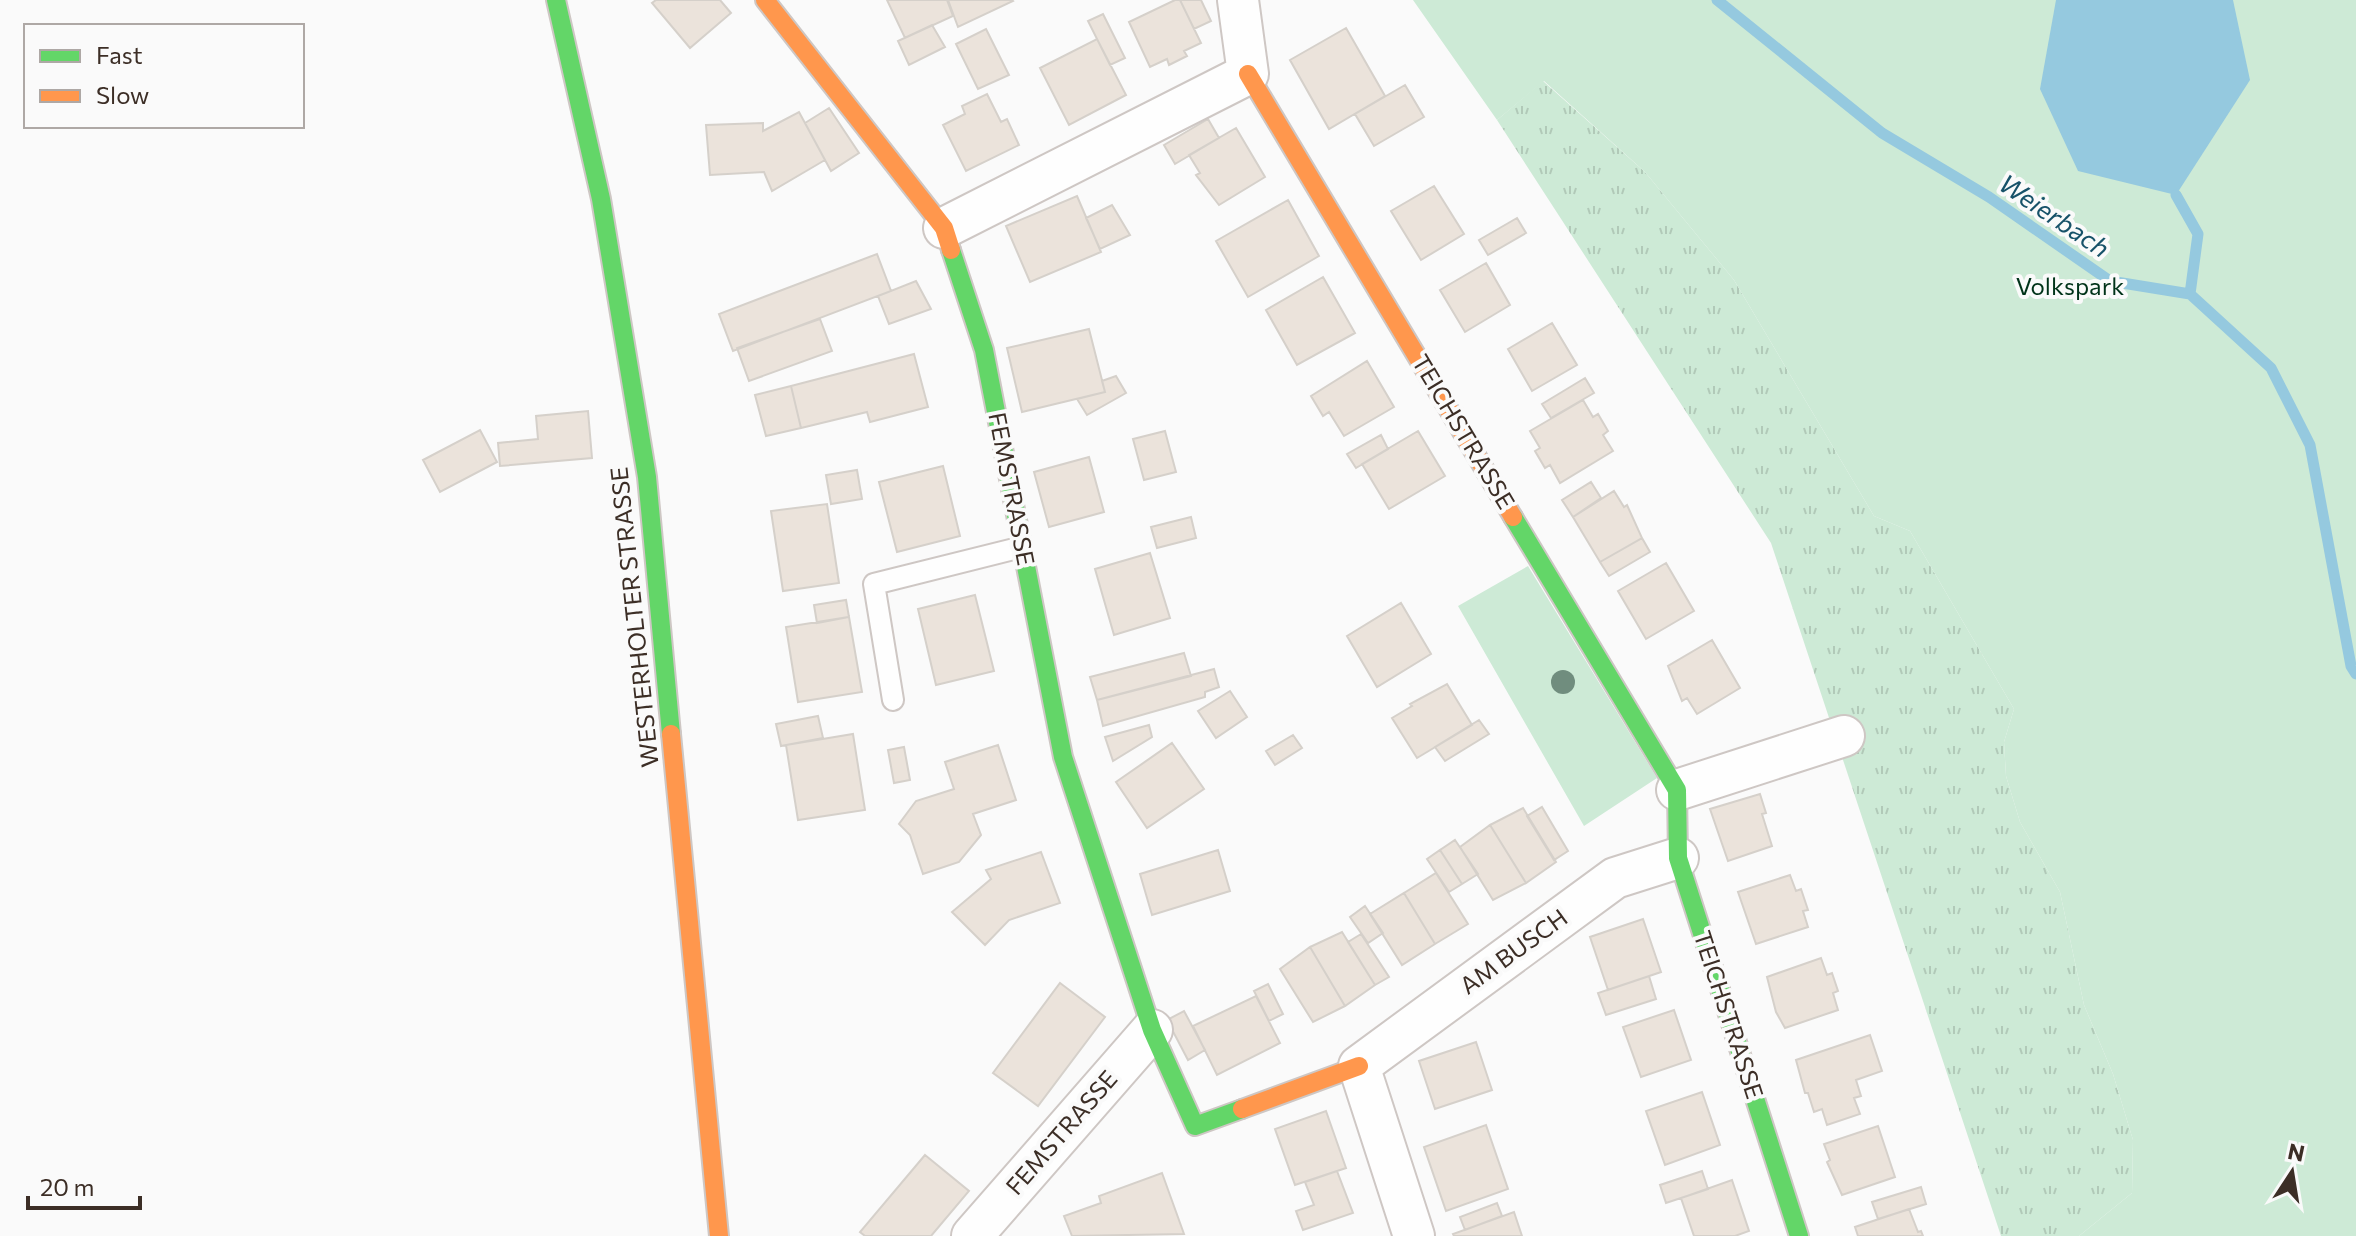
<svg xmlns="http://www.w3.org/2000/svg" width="2356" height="1236" font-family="Commissioner,sans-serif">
  <defs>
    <pattern id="grass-tufts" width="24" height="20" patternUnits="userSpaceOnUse" patternTransform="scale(2)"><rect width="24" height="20" fill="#cdead6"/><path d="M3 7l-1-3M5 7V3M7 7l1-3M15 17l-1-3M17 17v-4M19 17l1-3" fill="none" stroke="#b1c9b8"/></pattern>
  </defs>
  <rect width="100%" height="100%" fill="#fafafa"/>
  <path fill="url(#grass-tufts)" d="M1543,81L1645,172L1734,280L1874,516L1910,531L2014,709L2004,742L2006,776L2020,822L2060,892L2084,1005L2113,1074L2133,1140L2132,1193L2079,1236H2001L1771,543L1497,120Z"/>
  <path fill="#cdead6" d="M1413,0H2356V1236H2079L2132,1193L2133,1140L2113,1074L2084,1005L2060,892L2020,822L2006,776L2004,742L2014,709L1910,531L1874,516L1734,280L1645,172L1544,81L1497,120Z
    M1528,566L1657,778L1584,826L1458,606Z"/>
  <path fill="#95c9df" d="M2056,0H2233L2250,80L2176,195L2078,171L2040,89Z"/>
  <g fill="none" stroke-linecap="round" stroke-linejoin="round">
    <path stroke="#95c9df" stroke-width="11" d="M1717,0L1882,133L1989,197L2110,281L2190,294L2271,368L2310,445L2351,666L2356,674
      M2176,195L2198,234L2190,294"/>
  </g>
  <path fill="#ebe3db" stroke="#d5d0ca" stroke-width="2" d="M656,0H720L731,13L690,48L652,3Z
    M887,0H947L953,16L905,38Z
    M948,0H1012L1013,1L958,27Z
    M1175,0H1180L1201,43L1184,51L1187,56L1169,65L1167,59L1150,67L1129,22Z
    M1180,0H1201L1211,21L1194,29Z
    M1103,14L1125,58L1110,65L1088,21Z
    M932,25L945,47L909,65L898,41Z
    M1346,28L1385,96L1329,129L1290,60Z
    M986,29L1009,75L978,89L956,44Z
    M1097,39L1126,95L1069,125L1040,68Z
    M1405,85L1424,117L1374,146L1355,114Z
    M987,94L1001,122L1007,119L1019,145L966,171L943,125L965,114L962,106Z
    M829,108L859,153L831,171L805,123Z
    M799,112L825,160L772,191L764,172L710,175L706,125L763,123V131Z
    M1208,119L1219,138L1175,164L1164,145Z
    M1236,128L1265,177L1219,205L1196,175L1200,173L1189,155Z
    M1434,186L1464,234L1421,260L1391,211Z
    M1077,196L1101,252L1030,282L1006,226Z
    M1288,200L1319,256L1248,297L1216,241Z
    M1112,205L1130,235L1100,249L1086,218Z
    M1517,218L1526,233L1488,255L1479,240Z
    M877,254L891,291L733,351L719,314Z
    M1486,263L1510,305L1465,332L1440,290Z
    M1323,277L1355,333L1297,365L1266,310Z
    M916,281L931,309L889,324L878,296Z
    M820,319L832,351L749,381L737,348Z
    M1552,323L1577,365L1532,391L1508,349Z
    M1089,329L1105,392L1022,412L1007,348Z
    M914,354L928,407L870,422L867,412L801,428L791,386Z
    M1367,361L1394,407L1344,436L1329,412L1323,416L1311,396Z
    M1116,376L1126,393L1087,415L1077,399L1105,392L1102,381Z
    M1585,378L1594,393L1551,418L1542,404Z
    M791,386L801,428L766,436L755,395Z
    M1583,400L1593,417L1598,414L1608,431L1603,435L1613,451L1560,483L1550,465L1545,468L1535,451L1540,448L1530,431Z
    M588,411L592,458L500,466L498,443L538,439L536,416Z
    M480,430L497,462L440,492L423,460Z
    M1165,431L1176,472L1144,480L1133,439Z
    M1418,431L1445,476L1389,509L1362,464Z
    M1381,435L1388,449L1356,468L1347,454Z
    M1089,457L1104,512L1049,527L1034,472Z
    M943,466L960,536L897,552L879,482Z
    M857,470L862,499L831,504L826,475Z
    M1591,482L1601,498L1573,517L1562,500Z
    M1614,491L1624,507L1627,505L1642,538L1600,562L1573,517Z
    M827,504L839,583L783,591L771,511Z
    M1191,517L1196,538L1157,548L1151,527Z
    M1642,538L1650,552L1609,576L1600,562Z
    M1150,553L1170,618L1114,635L1095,569Z
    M1666,563L1694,611L1646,639L1618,591Z
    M975,595L994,671L936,685L918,609Z
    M846,600L849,617L817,623L814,605Z
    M1401,603L1431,654L1377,687L1347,636Z
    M849,617L862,692L798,702L786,627Z
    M1712,640L1740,688L1697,714L1687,698L1682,701L1668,666Z
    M1184,653L1191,676L1097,700L1090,677Z
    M1214,669L1219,687L1205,692V697L1103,726L1097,700Z
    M1447,684L1472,725L1417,758L1392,718L1412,706L1410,704Z
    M1230,691L1247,717L1216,738L1198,711Z
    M818,716L823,738L781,746L776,724Z
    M1479,720L1489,734L1445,761L1435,747Z
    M1149,725L1152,737L1113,761L1105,737Z
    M853,734L865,810L798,820L786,745Z
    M1293,735L1302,748L1275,765L1266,751Z
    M1172,743L1204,789L1147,828L1116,782Z
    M998,745L1016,800L973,814L981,835L959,862L923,874L910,835L899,824L916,801L954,789L945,762Z
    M904,747L910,780L894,783L888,750Z
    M1760,794L1766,813L1762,814L1772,846L1728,861L1710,809Z
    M1542,807L1568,851L1554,860L1527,816Z
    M1523,808L1556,862L1526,883L1490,825Z
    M1490,825L1526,883L1493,900L1460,847Z
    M1455,840L1478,874L1462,884L1440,850Z
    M1218,850L1230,891L1152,915L1140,874Z
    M1440,850L1462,884L1449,892L1427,859Z
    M1041,852L1060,903L1009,920L985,945L952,912L991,879L986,870Z
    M1436,873L1468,924L1435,944L1404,893Z
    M1790,875L1796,891L1801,889L1808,910L1803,911L1808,927L1756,944L1738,892Z
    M1404,893L1435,944L1402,965L1370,914Z
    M1365,906L1383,933L1368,943L1350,917Z
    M1643,919L1661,972L1608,990L1590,937Z
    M1342,932L1375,985L1345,1006L1310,947Z
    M1361,934L1389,977L1375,985L1348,942Z
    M1310,947L1345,1006L1313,1022L1280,969Z
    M1821,958L1827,975L1832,973L1838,991L1833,993L1838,1010L1785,1028L1776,1012L1767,977Z
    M1649,976L1656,999L1606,1015L1598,993Z
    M1060,983L1105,1017L1038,1106L993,1073Z
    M1268,984L1283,1014L1269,1021L1254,991Z
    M1256,996L1280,1043L1217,1075L1193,1026Z
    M1674,1010L1691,1060L1641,1077L1623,1027Z
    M1184,1011L1205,1050L1188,1060L1167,1020Z
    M1870,1035L1882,1071L1856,1080L1861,1096L1854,1098L1860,1114L1827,1125L1822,1109L1814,1112L1808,1093H1805L1796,1060Z
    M1476,1042L1492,1090L1435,1109L1419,1061Z
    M1702,1092L1720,1145L1665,1165L1646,1111Z
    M1326,1111L1346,1168L1295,1185L1275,1129Z
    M1486,1125L1508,1189L1446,1211L1424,1147Z
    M1878,1126L1895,1177L1842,1195L1827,1162L1830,1160L1824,1144Z
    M925,1155L969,1191L931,1236H865L860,1232Z
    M1337,1171L1353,1213L1303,1230L1296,1211L1314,1205L1305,1182Z
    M1702,1171L1708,1189L1666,1203L1660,1185Z
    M1162,1173L1184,1234L1072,1236L1064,1216L1101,1203L1099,1196Z
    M1732,1180L1749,1231L1735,1236H1694L1681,1198Z
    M1921,1187L1926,1204L1878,1219L1872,1202Z
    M1497,1203L1502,1216L1465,1230L1460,1217Z
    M1909,1209L1918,1232L1921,1231L1923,1236H1858L1855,1227Z
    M1514,1212L1522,1236H1454L1453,1234Z"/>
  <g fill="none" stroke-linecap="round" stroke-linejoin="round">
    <defs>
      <path id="lane" d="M893,700L874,584L1022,547"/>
      <path id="street" d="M944,228L1248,74L1238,0
        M1677,790L1844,736
        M972,1236L1152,1030
        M1414,1236L1359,1066L1615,878L1678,858"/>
      <path id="fast" d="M556,0L601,199L647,477L671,734
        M951,250L984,350L1063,757L1152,1030L1195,1126L1242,1109
        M1513,517L1677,790L1678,858L1799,1236"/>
      <path id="slow" d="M765,0L944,228L951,250
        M1248,74L1513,517
        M671,734L719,1236
        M1242,1109L1359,1066"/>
    </defs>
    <use href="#lane" stroke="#cec7c4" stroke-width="24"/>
    <use href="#street" stroke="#cec7c4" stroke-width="44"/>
    <use href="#fast" stroke="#cec7c4" stroke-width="22"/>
    <use href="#slow" stroke="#cec7c4" stroke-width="22"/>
    <use href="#lane" stroke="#fefefe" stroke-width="20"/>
    <use href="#street" stroke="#fefefe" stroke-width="40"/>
    <use href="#fast" stroke="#63d668" stroke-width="18"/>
    <use href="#slow" stroke="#ff974d" stroke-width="18"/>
  </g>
  <circle fill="#708d7e" cx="1563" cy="682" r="12"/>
  <g text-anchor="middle" stroke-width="8" stroke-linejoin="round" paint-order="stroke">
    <g font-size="24" fill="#003319" stroke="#fafafa">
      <text x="2070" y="295">Volkspark</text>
    </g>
    <g font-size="24" fill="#3c2e26" stroke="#fafafa">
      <text transform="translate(1463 432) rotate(59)" y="8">TEICHSTRASSE</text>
      <text transform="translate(1011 489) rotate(79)" y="8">FEMSTRASSE</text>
      <text transform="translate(635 617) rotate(-96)" y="8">WESTERHOLTER STRASSE</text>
      <text transform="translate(1514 952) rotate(-36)" y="8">AM BUSCH</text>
      <text transform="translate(1728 1015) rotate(72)" y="8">TEICHSTRASSE</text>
      <text transform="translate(1062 1133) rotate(-49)" y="8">FEMSTRASSE</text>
    </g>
    <g font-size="26" font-style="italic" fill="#175269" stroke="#fafafa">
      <text transform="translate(2054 216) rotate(34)" y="9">Weierbach</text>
    </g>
  </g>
  <rect x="24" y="24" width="280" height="104" fill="#fafafa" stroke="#aea8a5" stroke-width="2"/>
  <rect x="40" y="50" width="40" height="12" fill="#63d668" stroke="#aea8a5" stroke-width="2"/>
  <text x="96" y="64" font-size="24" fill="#3c2e26">Fast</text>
  <rect x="40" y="90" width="40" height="12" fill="#ff974d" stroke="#aea8a5" stroke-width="2"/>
  <text x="96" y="104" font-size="24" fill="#3c2e26">Slow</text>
  <g transform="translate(2292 1172) rotate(12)" stroke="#fafafa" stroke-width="6" paint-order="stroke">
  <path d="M0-6L14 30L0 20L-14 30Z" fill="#3c2e26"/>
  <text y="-12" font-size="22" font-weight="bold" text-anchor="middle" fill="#3c2e26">N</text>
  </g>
  <path d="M28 1196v12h112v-12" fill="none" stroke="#3c2e26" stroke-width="4"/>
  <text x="40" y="1196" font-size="24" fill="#3c2e26" stroke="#fafafa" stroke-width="6" paint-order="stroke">20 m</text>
</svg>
